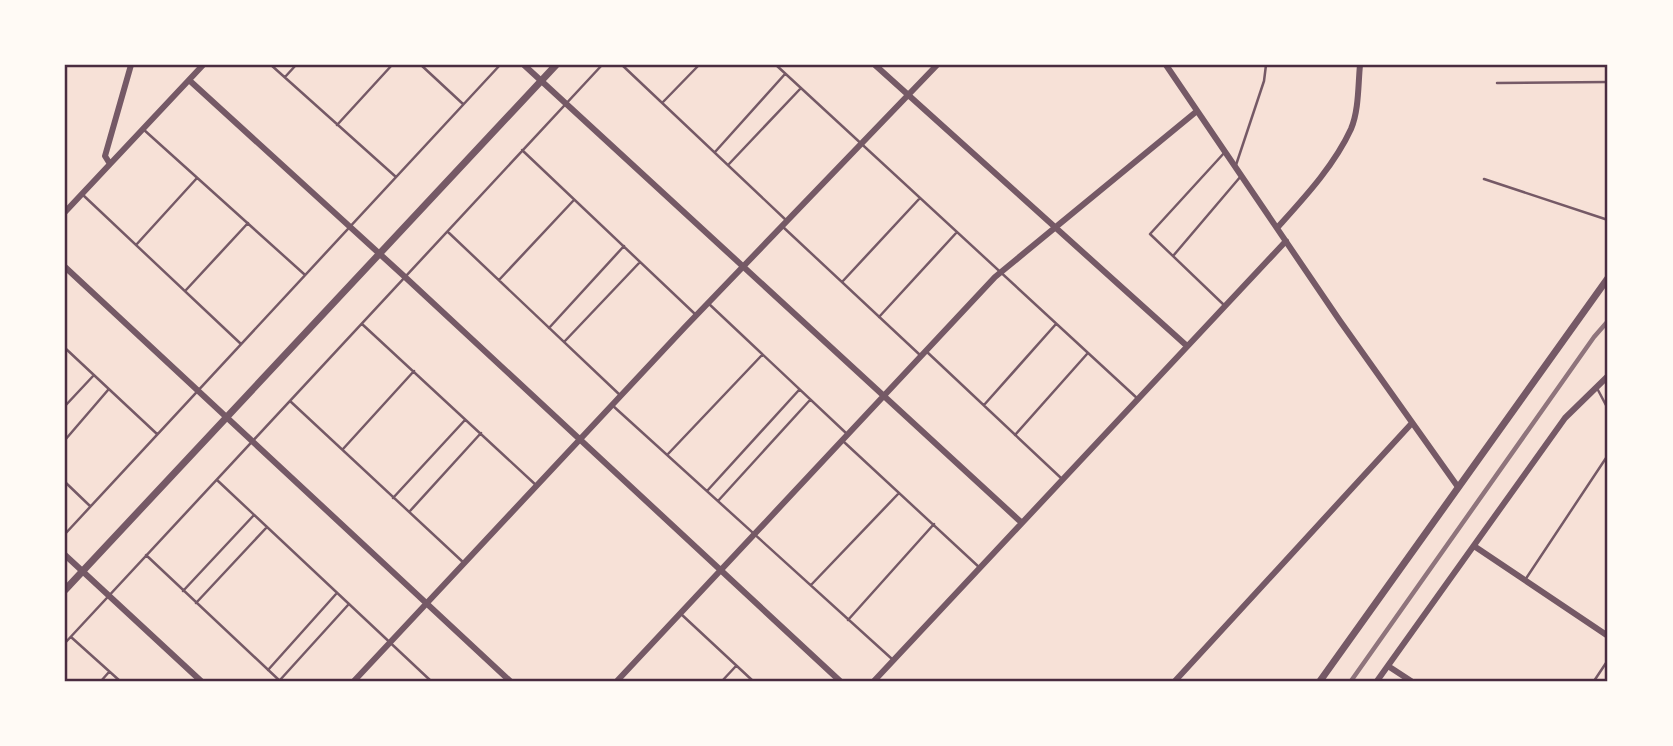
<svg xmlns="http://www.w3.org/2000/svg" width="1673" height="746" font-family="Overpass,sans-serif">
  <rect width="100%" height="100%" fill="#f7e1d7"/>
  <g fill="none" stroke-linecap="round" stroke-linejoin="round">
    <path stroke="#755966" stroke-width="2.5" d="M271,65L396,177
      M421,65L463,104
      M622,65L787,221
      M776,65L1138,399
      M285,77L296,65
      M1497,83L1608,82
      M663,102L699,65
      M337,125L392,65
      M143,129L304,274
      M522,150L695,314
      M715,152L785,74
      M729,164L801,88
      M1236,165L1264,81L1266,65
      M1484,179L1608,220
      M83,195L241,344
      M782,226L920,355
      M448,232L621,396
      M136,245L197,178
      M1173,256L1241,176
      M499,280L573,201
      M842,282L920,198
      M186,290L248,223
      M708,303L846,433
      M1224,305L1150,234L1225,152
      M879,317L957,232
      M362,324L537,486
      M549,328L624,246
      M564,342L640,262
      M65,348L157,434
      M926,351L1061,478
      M1598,390L1608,409
      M290,401L464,563
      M612,405L892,659
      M984,405L1056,324
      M65,406L94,375
      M1015,435L1087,354
      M65,440L108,390
      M844,442L980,568
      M343,449L414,371
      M668,454L762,355
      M217,480L431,681
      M65,482L90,506
      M707,491L799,390
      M393,498L465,420
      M718,501L810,400
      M410,511L481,433
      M65,534L500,65
      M146,555L280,681
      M1525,580L1608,455
      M811,585L899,493
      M183,591L254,515
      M196,603L267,527
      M681,614L753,681
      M848,620L934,524
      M71,637L120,681
      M65,643L602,65
      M268,670L336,594
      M280,680L348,605
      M101,681L109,672
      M722,681L736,666
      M1594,681L1608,660"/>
    <path stroke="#755966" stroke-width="6" d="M524,65L1022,523
      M875,65L1187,346
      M1166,65L1340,321L1458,487
      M189,80L405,277L840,681
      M110,164L105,156L131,65
      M65,212L203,65
      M1277,228C1304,198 1334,166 1351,129C1359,110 1358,85 1360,65
      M65,267L510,681
      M1474,546L1608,636
      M65,555L201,681
      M1388,666L1411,681
      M354,681L685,327L937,65
      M617,681L995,277L1197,111
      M874,681L1286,241
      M1175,681L1412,423
      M1377,681L1565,418L1608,376"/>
    <path stroke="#755966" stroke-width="7" d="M65,590L556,65
      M1320,681L1608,278"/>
    <path stroke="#8f747c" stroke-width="4.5" d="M1351,681L1594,337L1608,321"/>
  </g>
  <rect width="1673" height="746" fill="none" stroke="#fffaf5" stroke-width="133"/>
  <rect x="66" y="66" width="1540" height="614" fill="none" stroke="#4a2c40" stroke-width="2.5"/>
</svg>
